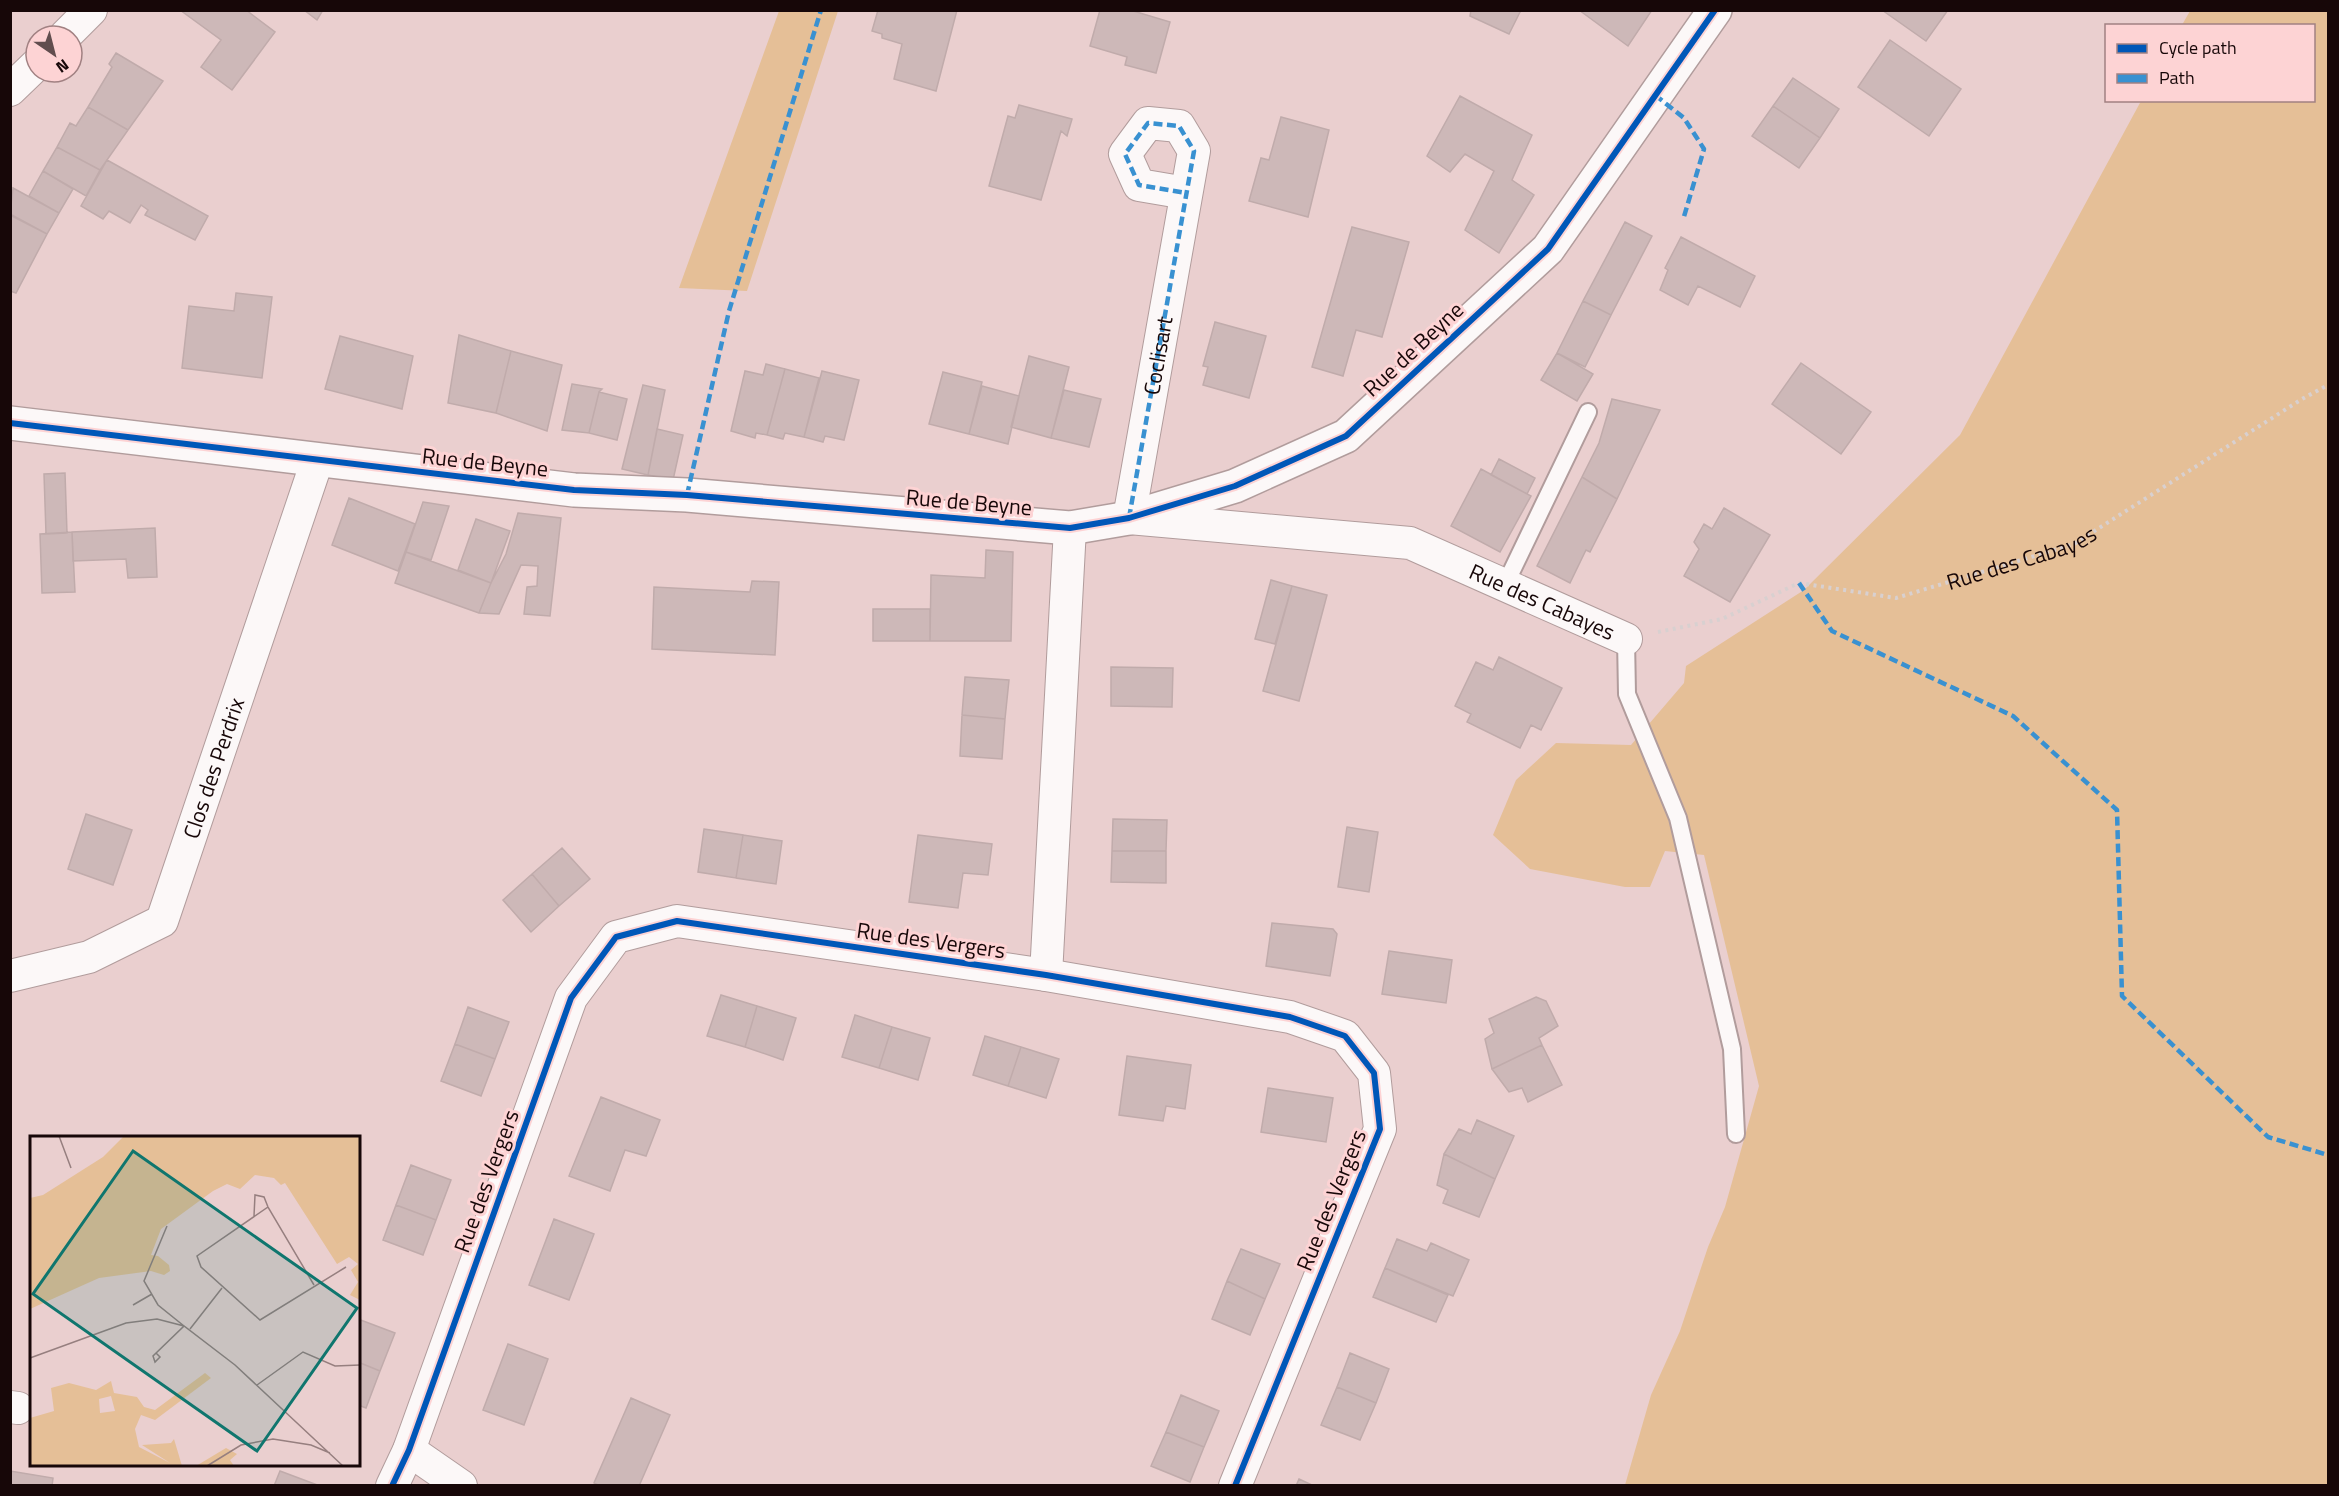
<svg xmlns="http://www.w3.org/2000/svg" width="2339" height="1496" font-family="'Titillium Web',sans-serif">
  <rect width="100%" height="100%" fill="#eacfcf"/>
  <path fill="#e5bf97" d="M779,11H838L747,291L679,288Z
    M2190,11H2328V1485H1625L1651,1395L1680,1331L1708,1247L1725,1207L1759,1086L1704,855L1665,851L1650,887H1625L1530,869L1493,835L1516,780L1556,743L1631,745L1684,683L1686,666L1804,590L1960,435L2141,101L2314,100V26L2182,25Z"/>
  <path fill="#cdb8b8" stroke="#c0abab" stroke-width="1.5" d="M180,10H246L275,32L232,90L201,67L221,40Z
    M304,10H323L317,20Z
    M878,10H957L936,91L894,79L902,44L882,38V34L872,31Z
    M1100,10H1130L1170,22L1156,73L1125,65L1127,57L1090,46Z
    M1471,10H1521L1509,34L1470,16Z
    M1579,10H1652L1628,46Z
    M1882,10H1948L1926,41Z
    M1890,40L1961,89L1929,136L1858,87Z
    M116,53L163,81L128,130L88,107L112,67L109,64Z
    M1793,78L1839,109L1820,138L1773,106Z
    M1460,96L1532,135L1512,180L1534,195L1499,253L1465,230L1494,171L1465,154L1450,172L1427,156Z
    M1019,105L1072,119L1067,136L1061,131L1041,200L989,186L1008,116L1015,118Z
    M1773,106L1820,138L1799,168L1752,136Z
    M88,107L128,130L100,170L57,147L70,123L76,126Z
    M1281,117L1329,130L1308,217L1249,201L1261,158L1269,160Z
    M57,147L100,170L86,196L43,171Z
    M107,160L208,216L195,240L145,215L148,210L141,205L130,223L109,211L103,219L81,206Z
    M43,171L73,189L59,213L29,196Z
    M13,188L59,213L47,234L10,214Z
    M10,215L47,234L16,293L10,291Z
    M1625,222L1652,236L1611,315L1583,301Z
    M1352,227L1409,242L1382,337L1356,330L1343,376L1312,367Z
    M1681,237L1755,276L1740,307L1698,286L1688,305L1660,290L1668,270L1665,268Z
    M236,293L272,297L262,378L182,368L189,306L234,311Z
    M1583,301L1611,315L1585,367L1557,353Z
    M1215,322L1266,336L1249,398L1203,385L1208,367L1203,366Z
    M459,335L511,351L496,413L448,403Z
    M340,336L413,356L402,409L325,389Z
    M511,351L562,365L547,431L496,413Z
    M1557,353L1593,374L1577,401L1541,380Z
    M1029,356L1069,367L1051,438L1011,427Z
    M1801,363L1871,412L1841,454L1772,404Z
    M766,364L785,369L767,435L756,433L755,438L731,431L745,371L763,375Z
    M785,369L819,378L804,437L785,433L783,439L767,435Z
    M822,371L859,380L844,440L825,436L823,442L804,437Z
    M943,372L982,382L969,434L929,424Z
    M572,384L602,389L599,392L589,433L562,430Z
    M643,385L665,390L648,475L622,469Z
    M982,386L1019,396L1008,444L969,434Z
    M1064,390L1101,399L1089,447L1051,438Z
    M599,392L627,399L617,440L589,433Z
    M1612,399L1660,410L1617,499L1582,477L1599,443Z
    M657,429L683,435L673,480L648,475Z
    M1499,459L1535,478L1527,494L1491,475Z
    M1481,469L1531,496L1500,552L1451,526Z
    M65,473L67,533L46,534L44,474Z
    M1582,477L1617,499L1590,552L1586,550L1570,583L1537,566Z
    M349,498L415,524L398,571L332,545Z
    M423,502L449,506L431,560L406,552Z
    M1724,508L1770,535L1730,602L1684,576L1699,549L1694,542L1704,524L1712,529Z
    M518,513L561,518L550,616L524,614L527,587L537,586L538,566L521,565L499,614L479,613L491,583L506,554Z
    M476,519L510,531L491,583L458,570Z
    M155,528L157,577L128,578L126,559L73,561L72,532Z
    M72,532L75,592L42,593L40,534Z
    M986,550L1013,552L1011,641H930L931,575L985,578Z
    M406,552L491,583L479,613L395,583Z
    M1271,580L1292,586L1275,644L1255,639Z
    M752,581L779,582L775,655L652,649L654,587L750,592Z
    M1292,586L1327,595L1299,701L1263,691Z
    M873,609H930V641H873Z
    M1499,657L1562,688L1541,730L1531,725L1520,748L1467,722L1471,714L1455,706L1476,662L1493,670Z
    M1111,667L1173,668L1172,707L1111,706Z
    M965,677L1009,680L1005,719L962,715Z
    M962,715L1005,719L1002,759L960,756Z
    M86,814L132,830L113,885L68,869Z
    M1113,819L1167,820L1166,851H1112Z
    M1347,827L1378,832L1369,892L1338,887Z
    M704,829L743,835L736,878L698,872Z
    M743,835L782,841L776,884L736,878Z
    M918,835L992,844L988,875L963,873L958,908L909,902Z
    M562,848L590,879L559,906L532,874Z
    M1112,851H1166V883L1111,882Z
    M532,874L559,906L531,932L503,900Z
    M1272,923L1333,929L1337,934L1330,976L1266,966Z
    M1389,951L1452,960L1446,1003L1382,994Z
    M721,995L757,1006L745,1047L707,1036Z
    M1536,997L1546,1001L1558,1026L1539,1038L1542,1045L1492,1069L1485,1039L1494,1033L1489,1019Z
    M757,1006L796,1018L783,1060L745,1047Z
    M468,1007L509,1022L495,1059L455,1044Z
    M855,1015L892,1027L879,1068L842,1057Z
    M892,1027L930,1038L918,1080L879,1068Z
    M985,1036L1021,1047L1008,1086L973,1075Z
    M455,1044L495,1059L481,1096L441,1081Z
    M1542,1045L1562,1085L1528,1102L1522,1088L1509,1092L1492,1069Z
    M1021,1047L1059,1059L1046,1098L1008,1086Z
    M1127,1056L1191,1065L1185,1109L1166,1106L1163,1121L1119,1115Z
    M1268,1088L1333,1098L1326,1142L1261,1132Z
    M601,1097L660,1120L646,1156L625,1150L610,1191L569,1176Z
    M1477,1120L1514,1136L1495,1179L1444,1154L1459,1129L1471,1134Z
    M1444,1154L1495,1179L1479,1217L1443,1203L1448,1190L1437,1185Z
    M411,1165L451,1180L436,1220L396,1205Z
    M396,1205L436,1220L423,1255L383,1240Z
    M554,1219L594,1234L569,1300L529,1285Z
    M1397,1239L1427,1251L1431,1243L1469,1260L1453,1296L1385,1268Z
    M1241,1249L1280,1264L1265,1299L1227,1281Z
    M1385,1268L1448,1295L1436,1322L1373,1297Z
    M1227,1281L1265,1299L1250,1335L1212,1319Z
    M358,1319L395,1333L380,1371L358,1362Z
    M508,1344L548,1359L524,1425L483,1410Z
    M1350,1353L1389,1369L1376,1403L1337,1387Z
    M358,1362L380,1371L366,1408L358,1405Z
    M1337,1387L1376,1403L1360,1440L1321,1425Z
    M1181,1395L1219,1411L1204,1447L1166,1432Z
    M631,1398L670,1415L639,1486H600L594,1483Z
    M1166,1432L1204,1447L1190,1482L1151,1466Z
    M10,1471L53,1478L52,1486H10Z
    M280,1471L320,1486H274Z
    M1299,1479L1314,1486H1296Z"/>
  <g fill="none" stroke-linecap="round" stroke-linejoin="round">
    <defs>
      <path id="service" d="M1505,585L1588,412
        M1626,639L1627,694L1678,818L1732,1049L1736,1134"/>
      <g id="minor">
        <path d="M65,36L91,10"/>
        <path d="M10,90L36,65"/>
        <path id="s2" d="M1186,193L1139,185L1125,154L1148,123L1179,126L1194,151L1129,518L1410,543L1626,639"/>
        <path d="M1046,975L1070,528"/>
        <path id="s3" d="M10,976L89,957L162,921L317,461"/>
        <path d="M10,1407L18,1408"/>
        <path d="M409,1450L461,1486"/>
        <path d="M392,1486L409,1450L571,998L616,937L677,921L1046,975L1290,1017L1345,1036L1374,1073L1380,1129L1235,1486"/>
      </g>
      <path id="tertiary" d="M10,423L574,490L687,495L1070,528L1129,518L1235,486L1346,436L1548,249L1715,10"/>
    </defs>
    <use href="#service" stroke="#b19c9c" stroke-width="20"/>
    <use href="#minor" stroke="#b19c9c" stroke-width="34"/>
    <use href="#tertiary" stroke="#b19c9c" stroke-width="36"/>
    <path stroke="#d8d0d0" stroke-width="4" stroke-dasharray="3 4.5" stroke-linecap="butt" id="s1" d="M1658,632L1722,619L1799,583L1896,598L2074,544L2302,399L2328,385"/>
    <use href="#service" stroke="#fcf8f8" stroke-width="16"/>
    <use href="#minor" stroke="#fcf8f8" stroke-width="32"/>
    <use href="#tertiary" stroke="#fcf8f8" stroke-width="33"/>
    <g stroke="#3991d1" stroke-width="4.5" stroke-dasharray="9 4.5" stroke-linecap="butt">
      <path d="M1655,95L1684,118L1704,149L1683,220"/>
      <path d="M687,495L729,311L821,10"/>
      <path id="s4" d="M1129,518L1194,151L1179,126L1148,123L1125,154L1139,185L1186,193"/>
      <path d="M1799,583L1832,631L2013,716L2117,810L2122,996L2268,1137L2328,1155"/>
    </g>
    <defs>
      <path id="cycleway" d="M10,423L574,490L687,495L1070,528L1129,518L1235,486L1346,436L1548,249L1715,10
        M392,1486L409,1450L571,998L616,937L677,921L1046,975L1290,1017L1345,1036L1374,1073L1380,1129L1235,1486"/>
    </defs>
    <use href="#cycleway" stroke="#fdd3d4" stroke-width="10"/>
    <use href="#cycleway" stroke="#0057b8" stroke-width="6"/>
  </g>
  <g text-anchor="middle" stroke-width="6" stroke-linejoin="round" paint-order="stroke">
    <g font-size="22" fill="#170708" stroke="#fdd3d4">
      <text transform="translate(1413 349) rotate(-43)" y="8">Rue de Beyne</text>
      <text dy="8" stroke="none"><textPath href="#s4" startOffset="165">Coclisart</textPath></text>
      <text transform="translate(485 462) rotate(6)" y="8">Rue de Beyne</text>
      <text transform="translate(969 502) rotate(5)" y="8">Rue de Beyne</text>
      <text dy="8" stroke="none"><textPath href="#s1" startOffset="380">Rue des Cabayes</textPath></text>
      <text dy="8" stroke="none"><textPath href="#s2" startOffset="980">Rue des Cabayes</textPath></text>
      <text dy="8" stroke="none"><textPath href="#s3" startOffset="324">Clos des Perdrix</textPath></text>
      <text transform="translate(931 940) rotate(8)" y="8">Rue des Vergers</text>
      <text transform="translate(486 1181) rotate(-70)" y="8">Rue des Vergers</text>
      <text transform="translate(1331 1200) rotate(-68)" y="8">Rue des Vergers</text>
    </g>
  </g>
  <g transform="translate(30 1136)">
    <rect width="330" height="330" fill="#eacfcf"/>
    <path d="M94,0H329L330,164L320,159L328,146L321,134L328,128L319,121L307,128L255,47L251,49L244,42L225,39L210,53L197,48L183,55L131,93L121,119L128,120L139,129L140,135L134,139L121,135L69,142L0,173V62L13,59L73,21ZM175,237L181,242L125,284L111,279L105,293L109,311L140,327L112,309L141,307L144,303L152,330H0V282L24,275L21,252L39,247L66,254L81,245L84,257L107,261L114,271L125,274ZM81,260L85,275L70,277L69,263ZM196,312L207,318L200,324L204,330H166Z" fill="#e5bf97" fill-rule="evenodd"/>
    <path fill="none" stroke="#967f7f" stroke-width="1.5" d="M29,0L41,32M224,80L225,59L234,61L238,71M284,149L238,71L167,120L171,131L230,184L316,131M103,169L122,158M160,193L192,152M126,217L130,221L125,226L123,220L154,190L128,169L114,145L137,90M0,222L96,187L127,183L154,190L205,229L313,330M227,249L273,216L305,230L330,229M177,330L211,309L243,303L281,309L300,317"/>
    <path fill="#0f766e" fill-opacity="0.15" stroke="#0f766e" stroke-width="3" d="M103,15L327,172L227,315L3,158Z"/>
    <rect width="330" height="330" fill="none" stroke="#170708" stroke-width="3"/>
  </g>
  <rect width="2339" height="1496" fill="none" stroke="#170708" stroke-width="24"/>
  <rect x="2105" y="24" width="210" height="78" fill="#fdd3d4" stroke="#a18182" stroke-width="1.5"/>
  <rect x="2117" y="44" width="30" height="9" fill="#0057b8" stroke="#a18182" stroke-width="1.5"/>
  <text x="2159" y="54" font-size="18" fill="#170708">Cycle path</text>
  <rect x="2117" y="74" width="30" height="9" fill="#3991d1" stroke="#a18182" stroke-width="1.5"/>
  <text x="2159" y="84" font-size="18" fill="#170708">Path</text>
  <g transform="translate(54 54) rotate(145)"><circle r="28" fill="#fdd3d4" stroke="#a18182" stroke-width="1.5"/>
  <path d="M0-4.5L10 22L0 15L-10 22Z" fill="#614d4e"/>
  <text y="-9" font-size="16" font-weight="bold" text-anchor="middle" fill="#170708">N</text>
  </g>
</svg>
